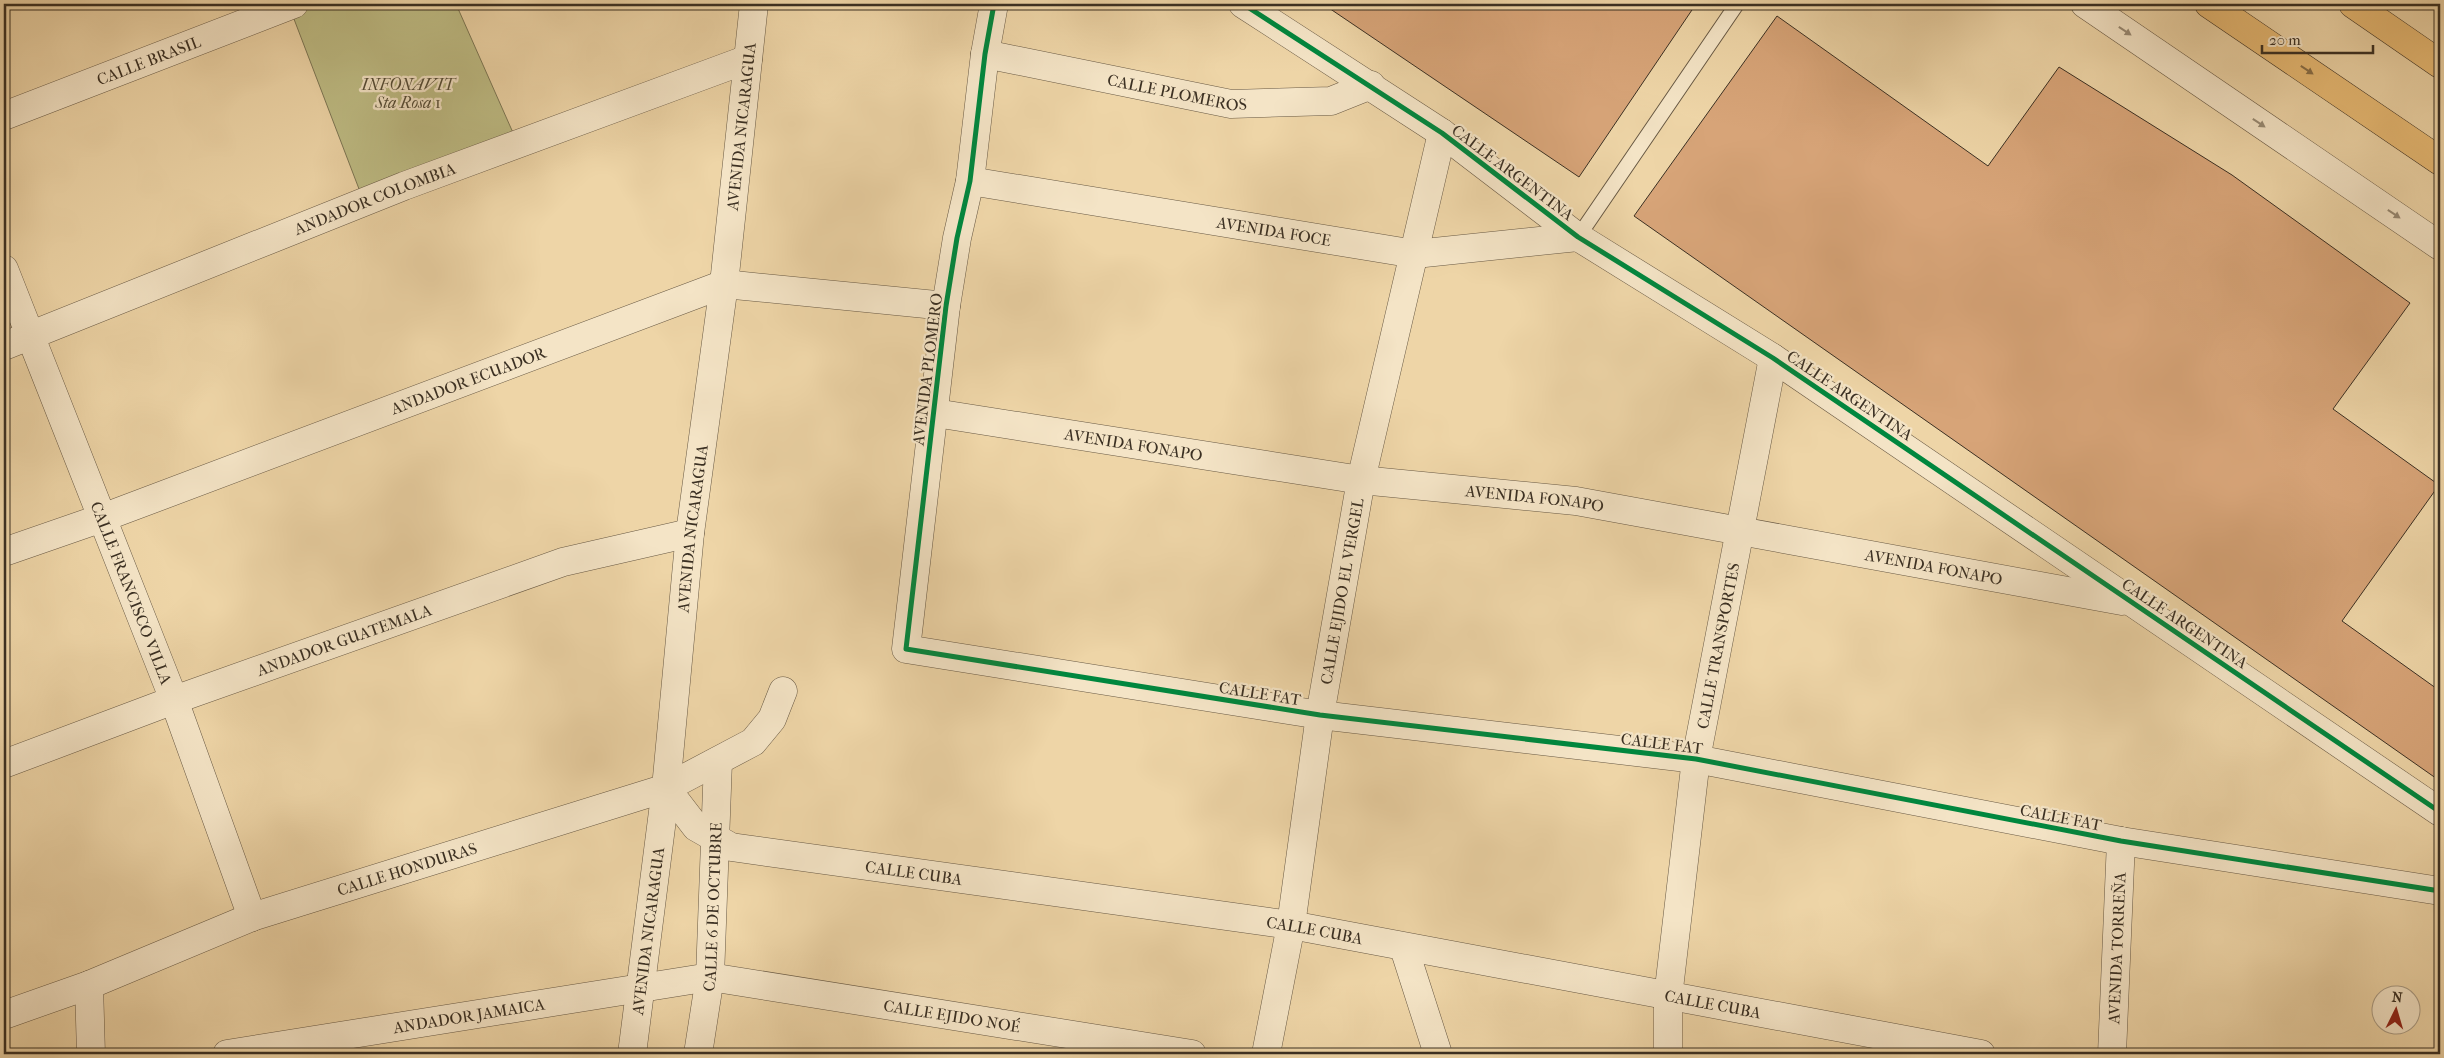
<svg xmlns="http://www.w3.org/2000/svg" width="2444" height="1058" font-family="'IM FELL French Canon',serif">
  <rect width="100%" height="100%" fill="#eed5a7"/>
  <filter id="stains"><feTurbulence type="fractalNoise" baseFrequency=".004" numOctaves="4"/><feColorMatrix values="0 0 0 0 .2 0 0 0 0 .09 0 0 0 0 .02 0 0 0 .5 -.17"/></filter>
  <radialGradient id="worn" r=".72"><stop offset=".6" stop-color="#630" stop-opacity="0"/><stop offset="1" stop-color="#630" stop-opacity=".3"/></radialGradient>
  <path fill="#bebc84" stroke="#7c7654" d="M295,4H456L518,144L364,202L289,6Z"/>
  <path fill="#d7a478" stroke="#3b3023" d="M1323,4H1696L1579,177Z
    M1777,16L1988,166L2059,67L2232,175L2410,303L2333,409L2439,485L2342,621L2440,691V781L1634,216Z"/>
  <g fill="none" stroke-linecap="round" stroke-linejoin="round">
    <defs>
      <path id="service" d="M1578,237L1737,4"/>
      <g id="minor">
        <path d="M994,4L985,54L970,181L957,238L946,306L906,649L1320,715L1696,759L2121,841L2440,891"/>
        <path d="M1243,4L1442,133L1578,237L1773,358L2440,812"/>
        <path id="s1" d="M985,54L1231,104L1331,101L1371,85"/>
        <path id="s2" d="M4,116L294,4"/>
        <path id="s3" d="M970,181L1415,254L1578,237"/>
        <path id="s4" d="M4,269L174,700L252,917"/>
        <path id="s5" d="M4,346L404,186L748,59"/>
        <path id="s6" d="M935,413L1361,480L1576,501L2122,601"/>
        <path id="s7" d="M4,552L102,518L724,284L946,306"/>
        <path id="s8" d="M4,764L174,700L563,562L690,533"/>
        <path id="s9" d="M666,788L696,827L731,847L1291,925L1981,1054"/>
        <path d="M1404,948L1438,1054"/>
        <path d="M89,985L91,1054"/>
        <path id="s10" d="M4,1015L89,985L252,917L666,788L753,742L772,719L783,691"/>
        <path id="s11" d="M227,1054L710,977L1192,1054"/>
        <path id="s12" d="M632,1054L666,788L690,533L724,284L754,4"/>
        <path id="s13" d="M698,1054L710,977L718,761"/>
        <path id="s14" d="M1266,1054L1291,925L1320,715L1361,480L1442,133"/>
        <path id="s15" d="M1668,1054V997L1696,759L1773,358"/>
        <path id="s16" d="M2112,1054L2121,841"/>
      </g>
      <path id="tertiary" d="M2085,4L2440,246"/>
      <path id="primary" d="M2209,4L2440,161
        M2353,4L2440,64"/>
    </defs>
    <use href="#service" stroke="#685944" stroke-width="16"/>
    <use href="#minor" stroke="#685944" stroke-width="29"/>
    <use href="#tertiary" stroke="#685944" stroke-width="29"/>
    <use href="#primary" stroke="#3b3023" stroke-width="29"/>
    <use href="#service" stroke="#f4e4c6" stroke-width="14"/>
    <use href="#minor" stroke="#f4e4c6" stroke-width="28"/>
    <use href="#tertiary" stroke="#f4e4c6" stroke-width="28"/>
    <use href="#primary" stroke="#e7ba74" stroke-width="28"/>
    <defs>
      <path id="cycleway" d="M994,4L985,54L970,181L957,238L946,306L906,649L1320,715L1696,759L2121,841L2440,891
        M1243,4L1442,133L1578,237L1773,358L2440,812"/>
    </defs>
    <use href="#cycleway" stroke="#f4e4c6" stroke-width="8"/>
    <use href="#cycleway" stroke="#00873e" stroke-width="5"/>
  </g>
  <defs><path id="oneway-solid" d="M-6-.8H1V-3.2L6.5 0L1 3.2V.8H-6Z" transform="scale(1.25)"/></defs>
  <g fill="#988a74">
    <use href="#oneway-solid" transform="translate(2125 31) rotate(34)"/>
    <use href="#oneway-solid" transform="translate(2259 123) rotate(34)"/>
    <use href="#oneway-solid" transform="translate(2394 214) rotate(34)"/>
  </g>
  <use fill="#886e47" href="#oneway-solid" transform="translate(2307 70) rotate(34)"/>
  <g text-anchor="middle" stroke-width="4.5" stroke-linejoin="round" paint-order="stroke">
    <g font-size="16" fill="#3b3023" stroke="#f4e4c6">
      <text dy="6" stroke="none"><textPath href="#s2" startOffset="155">CALLE BRASIL</textPath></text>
      <text dy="6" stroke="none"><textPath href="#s1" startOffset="196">CALLE PLOMEROS</textPath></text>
      <text dy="6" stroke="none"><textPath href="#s12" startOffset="934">AVENIDA NICARAGUA</textPath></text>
      <text transform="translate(1513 172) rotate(37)" y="6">CALLE ARGENTINA</text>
      <text dy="6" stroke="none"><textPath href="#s5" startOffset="399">ANDADOR COLOMBIA</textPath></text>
      <text dy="6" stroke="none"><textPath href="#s3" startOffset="308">AVENIDA FOCE</textPath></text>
      <text transform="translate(927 369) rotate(-83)" y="6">AVENIDA PLOMERO</text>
      <text dy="6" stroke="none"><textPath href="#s7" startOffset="495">ANDADOR ECUADOR</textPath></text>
      <text transform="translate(1850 395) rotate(34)" y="6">CALLE ARGENTINA</text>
      <text dy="6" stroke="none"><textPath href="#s6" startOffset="201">AVENIDA FONAPO</textPath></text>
      <text dy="6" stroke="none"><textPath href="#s6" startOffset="606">AVENIDA FONAPO</textPath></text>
      <text dy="6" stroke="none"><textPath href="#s12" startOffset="529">AVENIDA NICARAGUA</textPath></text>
      <text dy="6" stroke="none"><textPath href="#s6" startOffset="1011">AVENIDA FONAPO</textPath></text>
      <text dy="6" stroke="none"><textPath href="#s14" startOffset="469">CALLE EJIDO EL VERGEL</textPath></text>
      <text dy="6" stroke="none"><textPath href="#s4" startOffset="348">CALLE FRANCISCO VILLA</textPath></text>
      <text transform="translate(2185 623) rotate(34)" y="6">CALLE ARGENTINA</text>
      <text dy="6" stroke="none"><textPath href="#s8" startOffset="362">ANDADOR GUATEMALA</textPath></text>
      <text dy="6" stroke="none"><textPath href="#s15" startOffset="412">CALLE TRANSPORTES</textPath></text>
      <text transform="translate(1260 693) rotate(9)" y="6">CALLE FAT</text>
      <text transform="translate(1662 743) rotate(7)" y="6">CALLE FAT</text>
      <text transform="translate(2061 817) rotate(11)" y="6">CALLE FAT</text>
      <text dy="6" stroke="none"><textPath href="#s10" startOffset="429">CALLE HONDURAS</textPath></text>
      <text dy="6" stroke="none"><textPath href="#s9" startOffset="274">CALLE CUBA</textPath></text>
      <text dy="6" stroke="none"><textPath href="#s13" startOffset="148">CALLE 6 DE OCTUBRE</textPath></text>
      <text dy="6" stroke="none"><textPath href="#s12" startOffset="124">AVENIDA NICARAGUA</textPath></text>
      <text dy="6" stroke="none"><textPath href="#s9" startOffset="679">CALLE CUBA</textPath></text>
      <text dy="6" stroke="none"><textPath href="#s16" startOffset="106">AVENIDA TORREÑA</textPath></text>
      <text dy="6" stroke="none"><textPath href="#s9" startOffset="1084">CALLE CUBA</textPath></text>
      <text dy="6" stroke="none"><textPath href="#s11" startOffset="245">ANDADOR JAMAICA</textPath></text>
      <text dy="6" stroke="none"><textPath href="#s11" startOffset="734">CALLE EJIDO NOÉ</textPath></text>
    </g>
    <g font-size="16" font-style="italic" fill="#554c36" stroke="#f4e4c6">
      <text x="408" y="90">INFONAVIT<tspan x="408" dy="18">Sta Rosa 1</tspan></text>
    </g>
  </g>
  <rect width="2444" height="1058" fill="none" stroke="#eed5a7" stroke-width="20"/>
  <rect x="5" y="5" width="2434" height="1048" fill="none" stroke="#3b3023" stroke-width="2.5"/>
  <rect x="10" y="10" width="2424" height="1038" fill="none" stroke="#3b3023"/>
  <g transform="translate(2396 1010) rotate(5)"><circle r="24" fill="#f4e4c6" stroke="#aa9c85"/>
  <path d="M0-4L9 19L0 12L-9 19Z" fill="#8f2418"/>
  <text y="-8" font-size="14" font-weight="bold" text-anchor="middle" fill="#3b3023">N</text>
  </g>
  <path d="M2262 45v8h111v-8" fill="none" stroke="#3b3023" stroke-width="2.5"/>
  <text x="2269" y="45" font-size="15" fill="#3b3023" stroke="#f4e4c6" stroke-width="4" paint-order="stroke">20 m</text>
  <rect width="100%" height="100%" filter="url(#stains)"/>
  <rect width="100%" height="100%" fill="url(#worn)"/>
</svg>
